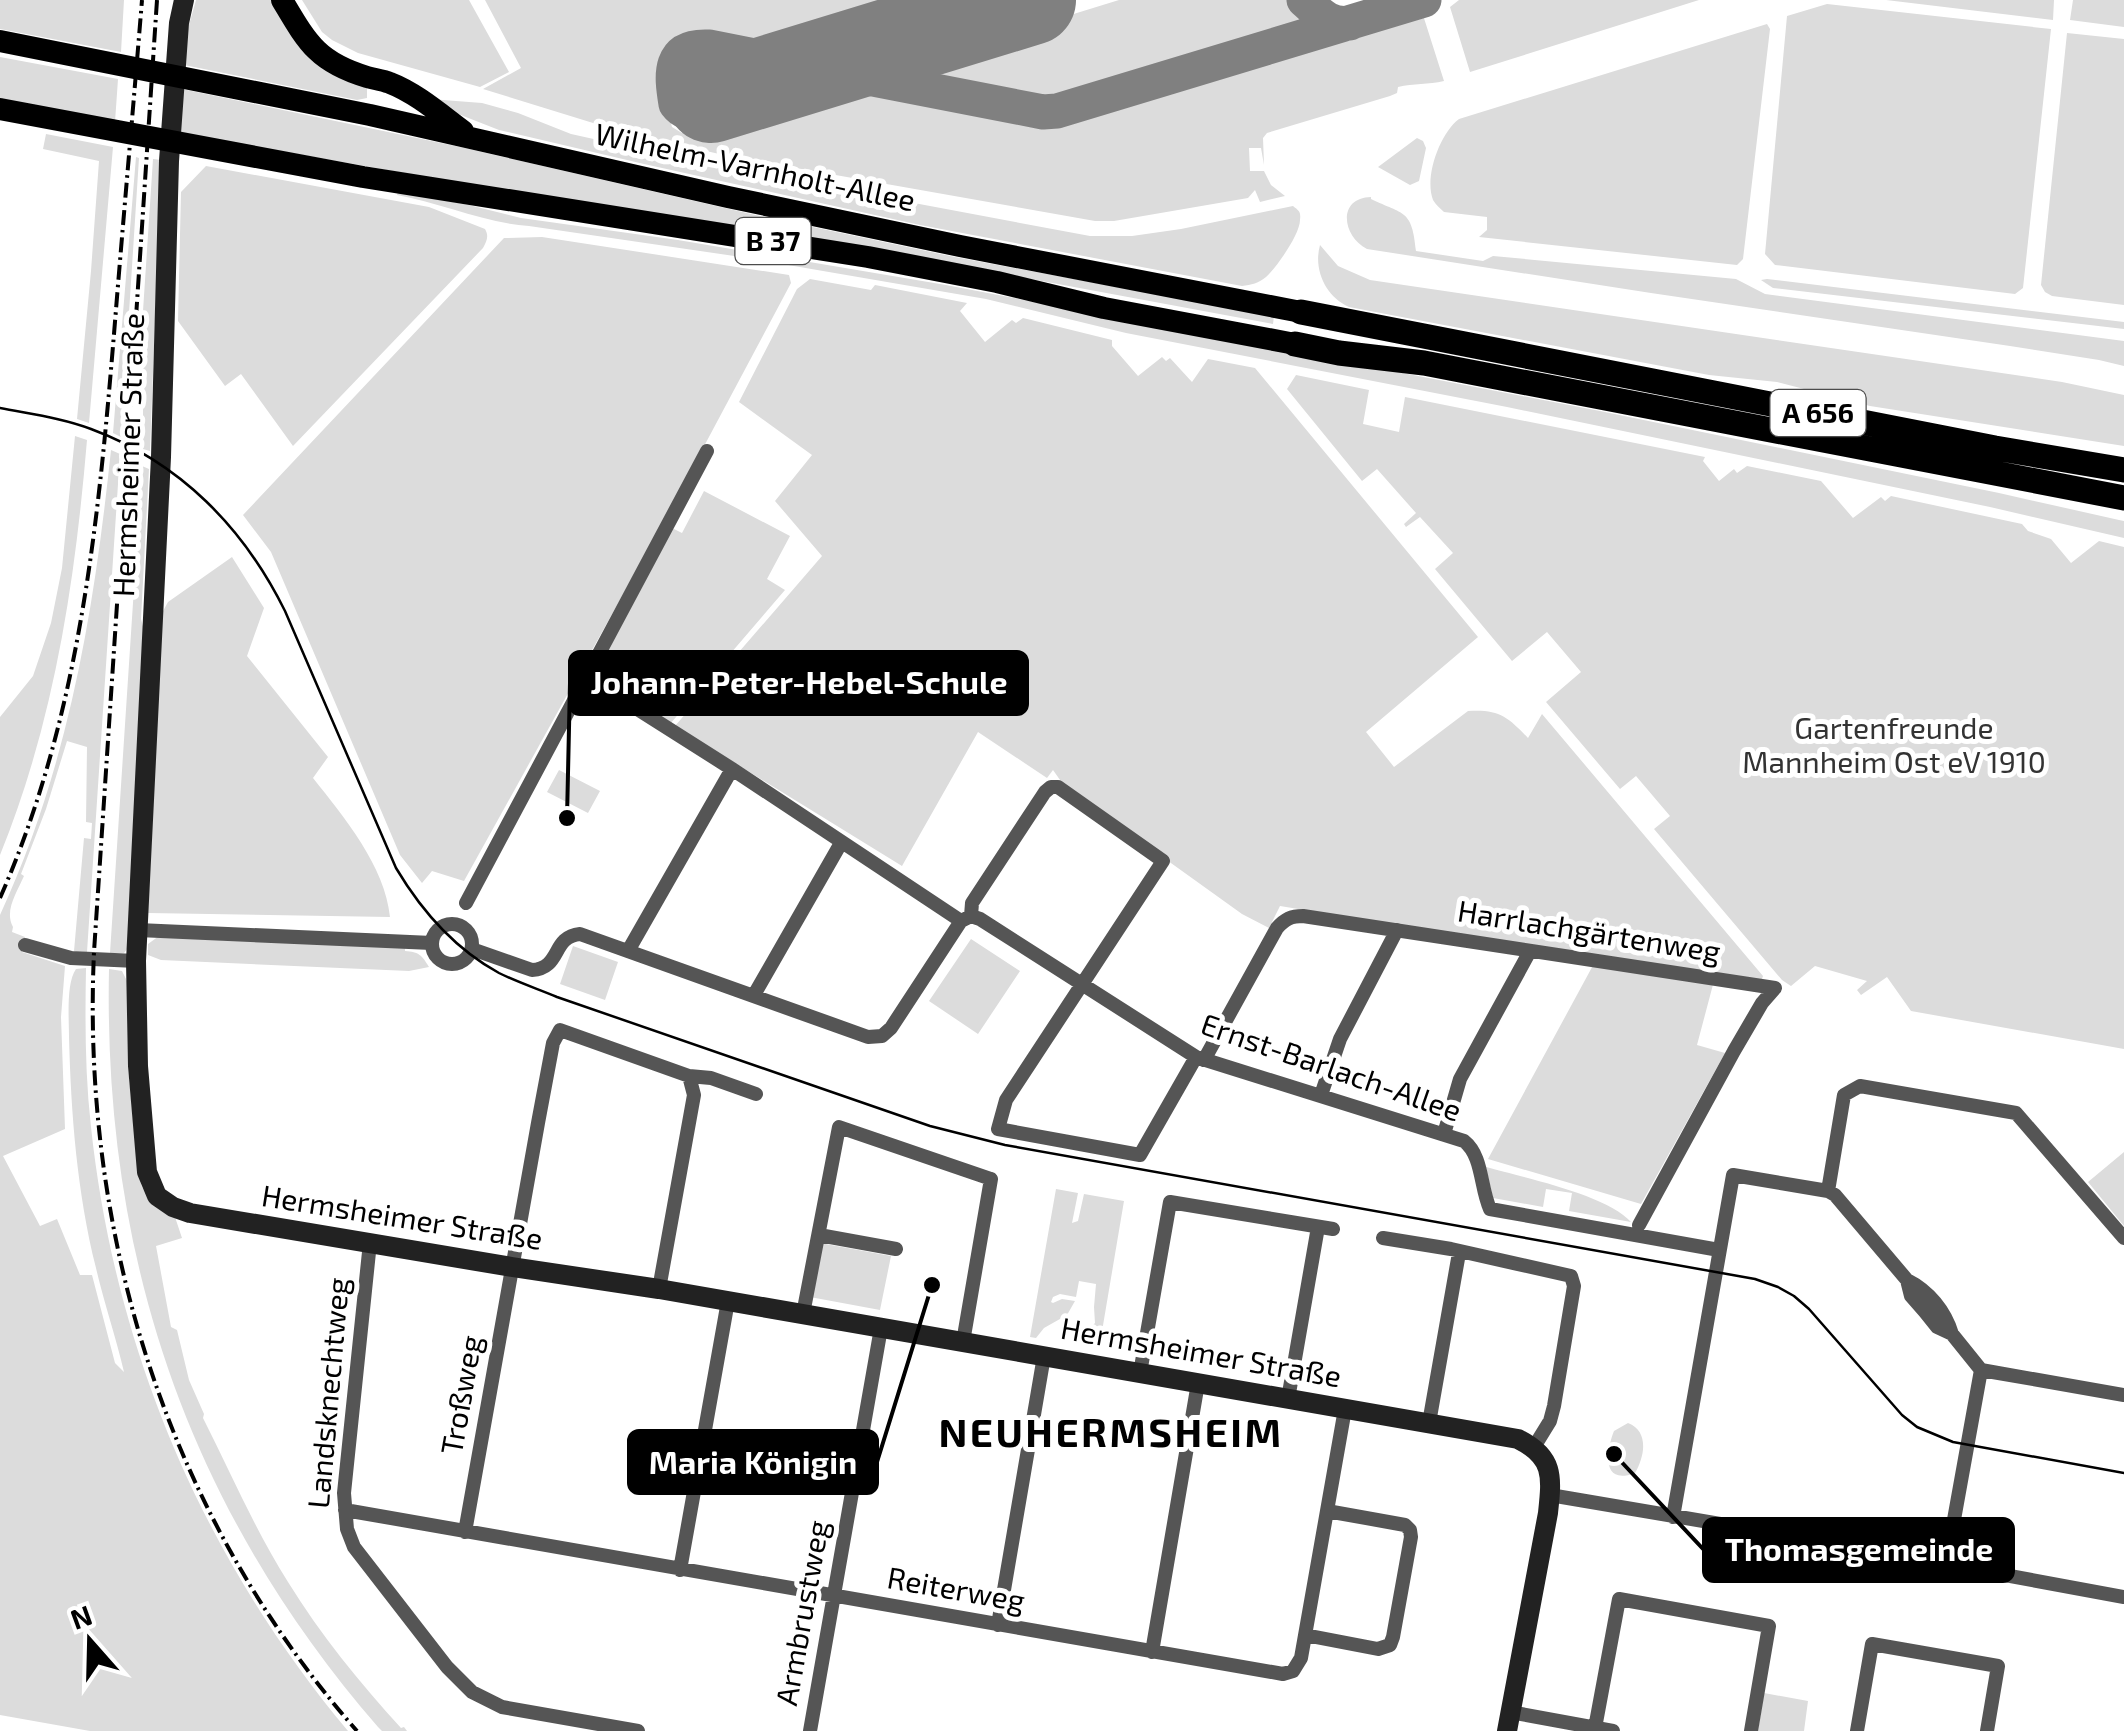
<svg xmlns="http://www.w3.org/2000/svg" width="2124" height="1731" font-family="'Exo 2',sans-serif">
  <rect width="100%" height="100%" fill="#fff"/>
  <path fill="#dcdcdc" d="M0,0H124L121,52L0,29Z
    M196,0H272L367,86V98L357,100L184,65L187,32Z
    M302,0H469L509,72L480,87L358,53L332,40L322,32Z
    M485,0H946L789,48L693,35C672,38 660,54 659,76L672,127L682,133L822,90L836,88L864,89L1058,123L1418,12L1423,15L1444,81C1428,85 1414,83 1398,87L1397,93L1390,96L1267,133L1263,138L1264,165L1261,148H1249L1250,171H1264L1271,185L1285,196L1260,202L1255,190L1248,198L1114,221H1095L728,156L619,131L483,89L521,68Z
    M1119,0H1289L1302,12L1305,21L1297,28L1055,102L942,82L935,79L929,72L932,60L941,55Z
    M1459,0H1699L1470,72L1450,7Z
    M1886,0H2054L2053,20Z
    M2073,0H2124V27L2070,20Z
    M1827,4L2051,29L2023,288L2015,294L1775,265L1765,254L1787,16Z
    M1767,24L1770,29L1743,259L1737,265L1479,237L1487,230V217L1444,212C1440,208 1436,205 1433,200C1424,177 1440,133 1459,119Z
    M2067,33L2124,39V305L2052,296L2045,292L2041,285Z
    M0,57L118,79L115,122L0,99Z
    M182,89L465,148L751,214L955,257L1274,316L1273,324L1031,279L488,188L180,133Z
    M430,99L482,103L518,113L571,134L711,165L1090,236H1132L1181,229L1293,206C1299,211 1301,211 1300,220C1300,234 1277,267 1266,277C1259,283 1251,285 1242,286L920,225L644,164L499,130L448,110Z
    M46,134L113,147L89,423L77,419L91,271L99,161L43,149Z
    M1417,138L1423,141L1426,148L1419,181L1410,185L1378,167Z
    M136,157L139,158L121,437L113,433Z
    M153,159L161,160L150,451L143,449V311Z
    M206,166L429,207L485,229C489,236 487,241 483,248L293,446L241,374L225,386L178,321L181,192Z
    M398,192L469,205L521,218L678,240L946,285L1600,411L1999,493L2119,520L2124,521V538L1990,507L1507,407L1126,333L986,299L748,258L529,226C485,223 441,203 397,195Z
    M1371,197V199C1404,215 1412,209 1416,251L1483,261L1493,256L1736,279L1765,294L2124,341V366L2099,360L2010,346L1651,293L1367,249C1342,236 1337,198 1371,197Z
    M542,237L789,275L791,283L678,495L464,881L432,871L422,883L400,855L271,552L243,515L504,238Z
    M1320,245L1338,266L1370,280L2062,382L2124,395V446L1870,406L1777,382L1709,375L1349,307C1326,297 1313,270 1320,245Z
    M810,279L871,290L875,285L967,303L960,311L985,342L1012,320L1016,323L1023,318L1112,340V346L1138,376L1162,357L1166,361L1170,358L1192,382L1208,359L1255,368L1478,637L1366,732L1394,767L1468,711C1499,709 1508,717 1528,738L1542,714L1763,976L1761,982L1715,977L1697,1045L1725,1053L1641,1204L1488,1159L1597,958L1280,906L1269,928L1242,914L1065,787L1053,770L1047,778L978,732L902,866L675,726L822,556L775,501L812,455L739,402L797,289Z
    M1767,279L2124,322V329L1773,288L1761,280Z
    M1296,375L1369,390L1363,424L1399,432L1405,397L1705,457L1703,461L1719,481L1734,469L1737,473L1747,466L1821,481L1853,518L1881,497L1885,501L1891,496L2022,524L2028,531L2051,539L2071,563L2099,541L2124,547V1049L1911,1011L1887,977L1861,995L1857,990L1867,981L1815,966L1791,986L1782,980L1654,829L1670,816L1636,776L1620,789L1546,702L1581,672L1547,632L1512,661L1435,569L1453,553L1420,517L1406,527L1404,524L1416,513L1377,469L1362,481L1287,389Z
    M75,436L87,440C75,583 54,722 0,855V717L33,676L51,623L62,568Z
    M111,450L120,454L87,952L74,951L84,838L91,839L92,823L86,822L87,747L67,741L46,809L21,874L24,876C17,892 4,911 13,927L12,932L25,937L22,952L65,966L61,1017L65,1129L3,1156L40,1226L57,1219L80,1275H92L115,1363L124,1372C116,1337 104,1303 96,1268C77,1192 71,1114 69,1037C69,1019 66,983 76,969L86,968C85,1021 85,1074 91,1127C115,1351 203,1558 348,1731H90L0,1715V915C69,765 94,611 111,450Z
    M142,466L149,469L141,619L145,634L131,944L124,953H110Z
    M704,491L790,536L767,579L785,590L670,724L601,679L598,668L672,528L682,533Z
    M232,557L264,608L247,656L328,757L313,778C344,817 385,866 390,917L148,913L162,613L168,602Z
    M559,770L600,791L588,813L547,792Z
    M159,936L405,946V951C419,952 422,955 429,967L409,971L161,960L148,955V944Z
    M971,939L1020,971L978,1034L929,1001Z
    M573,946L618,962L605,1000L560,984Z
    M109,969L122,971L127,981L128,1067L138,1173L142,1187L152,1201L175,1217L182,1238L156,1246L171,1327L177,1330L189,1380L204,1414L203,1418C231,1473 255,1530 288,1582C320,1634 360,1683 401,1728L404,1727L407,1731H382L378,1727C188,1508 103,1257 109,969Z
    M2124,1152V1226L2088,1182Z
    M1486,1167C1522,1177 1608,1195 1631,1222L1569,1211L1572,1193L1546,1189L1543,1207L1493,1198Z
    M1056,1189L1078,1193L1072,1223L1078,1221L1084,1194L1124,1201L1099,1349L1095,1348L1088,1330L1095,1323L1094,1307L1096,1284L1079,1281L1076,1297L1060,1294L1053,1297L1051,1302L1053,1303L1062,1299L1075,1301L1067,1315L1044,1328L1036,1338L1030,1337Z
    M820,1243L891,1256L880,1310L810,1297Z
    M1628,1423C1649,1431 1645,1456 1635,1473C1601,1486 1606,1451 1614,1431Z
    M1764,1693L1808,1701L1804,1731H1758Z"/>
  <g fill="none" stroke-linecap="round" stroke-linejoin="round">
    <path stroke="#808080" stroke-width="35" d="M1304,0C1319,13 1329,26 1350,23
      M914,87L901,76L897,58L907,41L925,32
      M711,98C701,108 688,120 676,104C671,74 668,45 709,47L1043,112L1057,111L1424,0"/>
    <path stroke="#808080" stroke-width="90" d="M711,98L1031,0"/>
    <path stroke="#555" stroke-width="14" d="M587,677L732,769L961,921
      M466,903L707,451
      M971,916L972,903L1045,792L1051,787H1058L1163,861L1006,1100L998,1129L1140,1155L1196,1057
      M432 944a20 20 0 1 1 40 0a20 20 0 1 1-40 0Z
      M138,930L432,943
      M25,945L71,958L136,961
      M472,949L532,970C562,968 551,937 580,934L868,1037L882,1036L891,1028L961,921L971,916L980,919L1196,1057L1464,1141C1483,1156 1480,1187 1490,1209L1719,1250
      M628,951L732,769
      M754,995L841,843
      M1204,1060L1277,928C1285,919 1291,916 1303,916L1775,988
      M1321,1095L1340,1039L1397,930
      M1444,1134L1460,1079L1530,951
      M1828,1191L1844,1095L1860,1086L2016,1113L2124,1238
      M1639,1225L1734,1051L1762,1003L1775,988
      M819,1235L896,1249
      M1383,1238L1451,1249L1571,1276L1574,1286L1554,1406L1550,1421L1534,1447
      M373,1243L369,1252L344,1493L347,1529L354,1547L447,1667L472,1692L502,1707L638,1731
      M1907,1280L1911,1296L1925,1312L1937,1327L1952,1334L1981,1370
      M659,1289L694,1095L689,1076
      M803,1314L839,1127L991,1179
      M963,1342L991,1179
      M1981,1370L2124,1395
      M1140,1373L1170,1202L1333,1229
      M1288,1399L1318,1227
      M1429,1423L1459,1253
      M1550,1495L1797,1537L2124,1597
      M345,1510L1283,1674L1293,1671L1301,1658L1345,1409
      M1673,1517L1733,1175L1828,1191L1835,1195L1907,1280C1929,1291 1945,1311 1952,1334
      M465,1532L538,1123L553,1043L560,1030L689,1076L711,1078L756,1094
      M1946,1564L1981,1370
      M680,1570L728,1301
      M998,1625L1044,1356
      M1305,1635L1378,1649L1390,1645L1393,1637L1411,1537L1410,1530L1405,1525L1327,1511
      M1152,1652L1198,1383
      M1510,1712L1613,1731
      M1595,1728L1619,1599L1769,1626L1751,1731
      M810,1731L881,1328
      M1857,1731L1872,1644L1998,1666L1987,1731"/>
    <path stroke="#222" stroke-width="20" d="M184,0L179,23L169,161L161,457L136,961L138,1066L147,1172L157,1196L173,1207L190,1213L512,1267L659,1289L1518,1439C1554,1457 1552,1476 1548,1513L1507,1731"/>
    <path stroke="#000" stroke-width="22" d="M282,0C307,42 317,62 367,77C374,79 383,80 390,83C416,93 440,114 463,131
      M0,41L370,115L728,197L960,246L1301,312
      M0,109L363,177L868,257L997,282L1104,308L1295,344"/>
    <path stroke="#000" stroke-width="25" d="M1301,312L1995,448L2124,470
      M1295,344L1339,353L1424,363L2124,498"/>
    <path stroke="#000" stroke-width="2.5" d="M0,408C30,414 62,418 91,429C180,462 244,528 285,611L396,868C421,910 455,949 499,973C517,982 538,989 557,997L930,1126L1005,1145L1755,1279L1778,1287L1794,1296L1809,1309L1902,1415L1917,1427L1953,1442L2124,1473"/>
    <path stroke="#000" stroke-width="4" stroke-dasharray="15 5 2.5 5" stroke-linecap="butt" d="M157,0L94,952C81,1235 168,1516 357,1731
      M0,898C79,719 98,526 114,334C123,222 133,111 142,0"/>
  </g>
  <g text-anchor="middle" stroke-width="10" stroke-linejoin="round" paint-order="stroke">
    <g fill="#fff" stroke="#4c4c4c" stroke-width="2.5">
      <rect x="735.5" y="218" width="75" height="46" rx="8"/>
      <rect x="1770.5" y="390" width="95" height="46" rx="8"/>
    </g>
    <g font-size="28" font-weight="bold" fill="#000">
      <text x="773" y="251">B 37</text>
      <text x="1818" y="423">A 656</text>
    </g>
    <g font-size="30" fill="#000" stroke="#fff">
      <text transform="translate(755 168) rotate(12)" y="10">Wilhelm-Varnholt-Allee</text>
      <text transform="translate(129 455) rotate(-88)" y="10">Hermsheimer Straße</text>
      <text transform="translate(1589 932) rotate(9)" y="10">Harrlachgärtenweg</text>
      <text transform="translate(1331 1068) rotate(19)" y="10">Ernst-Barlach-Allee</text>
      <text transform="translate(402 1218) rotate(9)" y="10">Hermsheimer Straße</text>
      <text transform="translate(1201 1353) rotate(10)" y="10">Hermsheimer Straße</text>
      <text transform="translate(329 1393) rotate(-85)" y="10">Landsknechtweg</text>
      <text transform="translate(462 1395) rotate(-80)" y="10">Troßweg</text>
      <text transform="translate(956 1590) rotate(10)" y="10">Reiterweg</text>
      <text transform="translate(803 1613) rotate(-80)" y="10">Armbrustweg</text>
    </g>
    <g font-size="30" fill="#333" stroke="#fff">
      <text x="1894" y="739">Gartenfreunde<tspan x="1894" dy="34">Mannheim Ost eV 1910</tspan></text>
    </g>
    <g font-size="40" font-weight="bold" letter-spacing="2.5" fill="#000" stroke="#fff">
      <text x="1111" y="1447">NEUHERMSHEIM</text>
    </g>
  </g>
  <path fill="none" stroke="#000" stroke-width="4" d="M567 818L570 683M932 1285L877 1462M1614 1454L1704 1550"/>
  <g fill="#000" stroke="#fff" stroke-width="4">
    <circle cx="567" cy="818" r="10"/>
    <circle cx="932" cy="1285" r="10"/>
    <circle cx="1614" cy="1454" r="10"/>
  </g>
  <g fill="#000" stroke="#000" stroke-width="4">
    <rect x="570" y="652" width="457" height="62" rx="10"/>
    <rect x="629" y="1431" width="248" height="62" rx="10"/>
    <rect x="1704" y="1519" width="309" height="62" rx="10"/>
  </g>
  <g font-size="32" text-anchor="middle" font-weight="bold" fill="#fff">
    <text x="799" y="694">Johann-Peter-Hebel-Schule</text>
    <text x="753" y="1474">Maria Königin</text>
    <text x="1859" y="1561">Thomasgemeinde</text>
  </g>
  <g transform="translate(90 1641) rotate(340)" stroke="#ffffff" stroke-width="8" paint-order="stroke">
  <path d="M0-8L18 38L0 25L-18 38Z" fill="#000000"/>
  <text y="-15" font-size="28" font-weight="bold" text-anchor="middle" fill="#000000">N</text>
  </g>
</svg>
